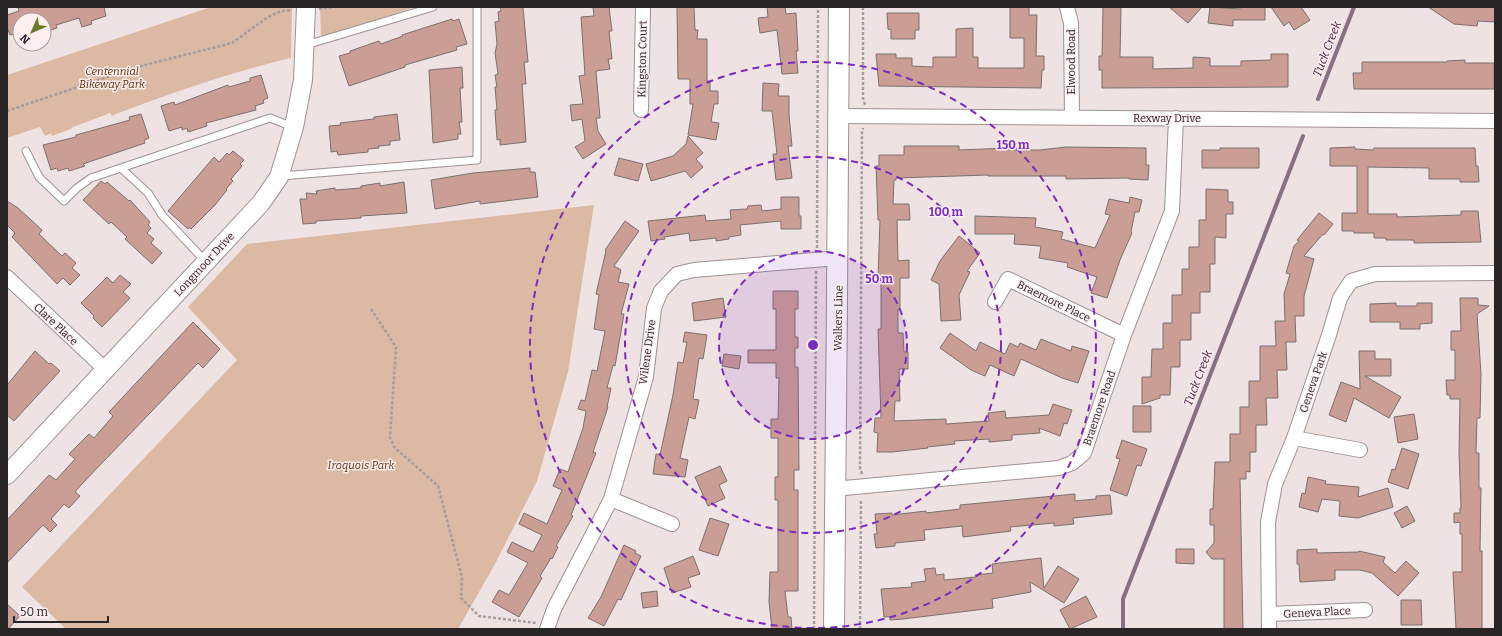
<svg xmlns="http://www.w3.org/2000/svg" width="1502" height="636" font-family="Bitter,serif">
  <rect width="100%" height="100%" fill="#efe2e3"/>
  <path fill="#dbb9a3" d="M211,7H292L291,58C232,72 174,92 116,114L112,116L110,113L73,127L71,129L52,136L51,133L45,136L40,127L7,138V75Z
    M320,7H415L324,37L321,36Z
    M594,205L568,372L537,481L495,564L458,629H66L22,587L237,360L188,307L247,244Z"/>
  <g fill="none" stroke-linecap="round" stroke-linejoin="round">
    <path stroke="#887084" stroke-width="4" d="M1318,99L1354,7
      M1123,629V599L1303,136"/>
  </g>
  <path fill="#ca9e94" stroke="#7b706e" d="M18,7H104L106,16L91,21L92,24L82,27L79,18L56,25L57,28L47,31L44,20H20V32L10,35L7,27V15L19,11Z
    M500,7H523L528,62H524L526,84H522L526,142L500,145V139L497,140L495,110H497L495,87H497L495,75L498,74L495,53L497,44L495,22L499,21L498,12L501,11Z
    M593,7H609L612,31H609L612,59H608L610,69L596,71L600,118H596L598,131L606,144L583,159L575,147L585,141L582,119L572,121L570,105L583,104L579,76L585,75L581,17L594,16Z
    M677,7H694L695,30H698L697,39H707V81H710V91H718V104H714L711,122L719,123L716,140L688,135L693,104H690V79H678Z
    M767,7H785L786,14L796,13L798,51H796L798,73L782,74L777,30L760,33L758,18L768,17Z
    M1010,7H1029V15H1037L1036,56H1044V70H1042L1041,88L879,86L876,54H896V58H912V66L933,67V57H956V29L973,28V57H978V68H1024V38H1010Z
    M1103,7H1121L1120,57H1153V69L1193,68V57L1210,58V66H1241V61L1271,60V54H1288V87L1102,88V70H1099V56H1102Z
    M1169,7H1202L1188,23Z
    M1210,7L1240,9V7H1265V20H1233V26L1208,23Z
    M1271,7H1301L1310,20L1294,30L1289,22L1284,26Z
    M1428,7H1495V22L1478,21L1477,26L1454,24Z
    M887,13H919V30H915V39H891V30L888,29Z
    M452,19L453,21L459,19L467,44L456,47L457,50L405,65V67L349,86L339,56L350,53V51L379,41L381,44L403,36L402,35Z
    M1465,60V63H1494V89H1354L1353,73H1362V62H1447V61Z
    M462,67L463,88H460L462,122H459L461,134H458V139L433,143L429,70Z
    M261,75L268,98L263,100L264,103L255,106L256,110L206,123L207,126L188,132L187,128L182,130V127L169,131L161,106L174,102L175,105L228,85L229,87L250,81V78Z
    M763,83L779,84L778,96H789V115L792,146H788L792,178L776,180L773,154H777L772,111H762Z
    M141,114L149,138L144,140L145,143L83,164L85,166L69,171L68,168L58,171L57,168L51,170L43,145L76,137V135L130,120L129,117Z
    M397,114L400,140L390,141V145L378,146L379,148L368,149V152L338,155L337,151L331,152L329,126L341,125L340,123L374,119V117Z
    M688,136L703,153L696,159L703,167L691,178L685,171L651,181L646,164L673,156L686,144Z
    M904,146H959V150L1009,148V150H1040L1066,147L1146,148V165H1149L1148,180L1129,179V178L1066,179V176H988V175L896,178V180H894L893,204H909L910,220H897L898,261L909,260V278H900V309H898V333H903L904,352H908V369H899L900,401H895L894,421L946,419V424L989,421L988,413L1005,411L1006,418L1049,415L1053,404L1072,410L1067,424L1064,423L1060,436L1039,428L1040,433L1012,435V440L989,442V439L954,441L955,444L927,447L928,448L892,452H877L878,433L874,432L875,418H881L878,329H881V278H878L880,220H878L876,166H879V155H904Z
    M1355,147V149L1373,150L1374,148H1475L1476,166H1478L1479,182H1460V179H1429V168L1368,167V214H1397V217L1461,215V211H1478L1481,242L1414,243V240H1386V238H1374V233H1354V231H1342V213H1357V166H1330V148Z
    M1220,148H1259V168H1202V150H1220Z
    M233,151L244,160L240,164L242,166L231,179L233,181L226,189L227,190L215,205L191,229L189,227L188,229L168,211L214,157L219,162L227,153L229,155Z
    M619,158L643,164L638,181L614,175Z
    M530,168V172H535L538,197L480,204V201L435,209L431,180L473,173Z
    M101,181L105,184L107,182L129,201L130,200L150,222L148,225L151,228L147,233L154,239L151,243L162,253L152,264L125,239L127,237L111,222L109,224L83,200Z
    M404,182L407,213L361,216V218L316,221V223L303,224L300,199H307L306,193L317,194L316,191L335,188V190L361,188V186L380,183V186Z
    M1206,189L1228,190V202H1233V214H1226V238L1215,237V264H1210V292H1200V313H1191V340H1180V367H1171L1170,395H1160V398L1142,404V377H1151L1152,349H1163V323H1172V295H1182V269H1189V247H1199V220H1206Z
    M781,197H799V216H801V229H781V221L740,225L741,235L729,237V239L716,241V238L690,241L689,233L664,237L665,239L651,241L648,221L705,215L706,221L731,219L730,210L747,209L748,206L761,205L762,211L781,209Z
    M1130,197L1142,200L1139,212H1135L1131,232L1132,233L1120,260L1107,298L1091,293L1097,277L1067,267L1068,263L1039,258L1041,246L1014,244L1015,234H975V216L1036,218L1035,227L1063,232L1061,239L1095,248L1110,215L1105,214L1109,199L1129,203Z
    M7,201L18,208L42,230L39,234L62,256L65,253L76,263L72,268L80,275L70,285L63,278L57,284L12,237L15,233L7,225Z
    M1319,213L1333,224L1324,235L1323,234L1304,256L1314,259L1304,296V316H1295L1296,342H1286L1287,370H1277L1278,398H1266L1267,425H1256V452H1250V472L1246,471V479H1240L1243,629H1224V559H1212L1206,552L1214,543V525H1210V509H1213L1215,462H1230V434H1240V407H1249V381H1260V346H1276L1275,321H1285L1284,294L1290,274L1286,273L1294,246L1299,241L1297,240Z
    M625,221L639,231L614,266L621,270L618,282L629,284L621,314H624L615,366L613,365L607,388H611L607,407H608L593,452L596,453L571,515L573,516L556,546L558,547L552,559L551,558L540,576L542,578L519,617L492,602L499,590L509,595L528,563L507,552L512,542L533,552L542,535L519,524L524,513L547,524L562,490L553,486L560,469L568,472L583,428L586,411L578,409L581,400L585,401L592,370L597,371L605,331L594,329L599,295L596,294L606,251L605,250Z
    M959,236L980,253L967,271L970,272L959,295L961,320L941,321L939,284L931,280L940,261Z
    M120,275L131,284L123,292L130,298L102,327L93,318L94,316L81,303L107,277L113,283Z
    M773,291H798V309H795V337H798V348H795V367H798L799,470H794V490H798V591H785L788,617H791L792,629H772L769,602L770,572H778V500H775V477H778V438H771V419H778L779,378H776V363H748V350H776V309H773Z
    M723,298L726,317L694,321L692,303Z
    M1460,298H1478V305L1489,306L1477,314L1481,374L1480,418H1477L1476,453H1479V488H1481L1480,551H1482V629H1456L1453,572H1462V534H1460V522L1454,523V513H1460V508H1461L1459,452L1460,399H1450V395H1447L1446,380H1455V350H1451V331H1461Z
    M1396,303V306H1417V303H1432V323L1420,324V329H1400V322H1370V304Z
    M193,322L220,349L203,368L198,363L80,486L75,492L80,496L69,508L64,504L51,519L57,525L50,532L43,525L7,563V520L49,475L56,480L75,459L69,454L89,434L94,438L113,416L109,412Z
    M685,332L707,335L703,359L699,358L693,399L699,400L695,419L689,417L680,458L688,460L685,477L653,474L656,454L660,455L673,395L678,362L683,363L687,342H683Z
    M950,333L976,351L980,342L1005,354L1010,343L1018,347L1020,343L1036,350L1041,339L1071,351L1072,346L1089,351L1078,383L1062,378L1021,359L1014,376L990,365L985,376L971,370L940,348Z
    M35,351L49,364L51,363L60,371L14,421L7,415V385Z
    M1359,351H1375V359H1391V376H1365L1401,397L1389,418L1354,398L1346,422L1329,415L1341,382L1360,389Z
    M724,354L741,356L739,369L722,366Z
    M1133,406H1151V432H1133Z
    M1414,414L1418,439L1398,443L1394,417Z
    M1122,440L1147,449L1141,466L1137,465L1127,496L1110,490L1120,459L1116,458Z
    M1402,448L1419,454L1408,489L1388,482L1392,469L1395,470Z
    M720,466L727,481L719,485L725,498L708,506L695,477Z
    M1308,477L1326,481L1325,484L1359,487L1358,497L1388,488L1393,507L1358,518L1339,516L1340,501L1322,499L1318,512L1299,507L1302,493L1305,494Z
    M1075,494V501L1096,499V496L1110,495L1112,514L1073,518L1074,524L1054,526V523L1010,527L1011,531L963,537L962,526L924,530L925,540L895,543V546L876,548L874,534H877L875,514L892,513V515L926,511V513L960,509V505Z
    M1407,506L1415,521L1402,528L1394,513Z
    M710,518L729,524L718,556L699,550Z
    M624,545L636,551L635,553L641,556L621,600L618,599L604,626L588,618L601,597Z
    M1176,549H1194V564L1176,563Z
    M1317,549V553L1359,552V551L1385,557L1383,562L1395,573L1406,561L1419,573L1398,596L1372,573L1360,570H1335V580L1300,582L1299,564H1297V550Z
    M693,556L700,574L688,578L691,587L672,593L664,568Z
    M1041,558L1044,588L1058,566L1079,579L1064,603L1030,582L1031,592L992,599L993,608L903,619L890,620V617H884L881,589L912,587L911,583L926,581L924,569L935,568L936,575L944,574V580L976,577L975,575L993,573L992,564Z
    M657,591L658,606L643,608L641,593Z
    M1086,596L1097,617L1070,629L1060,610Z
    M1401,600H1421L1422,625H1401Z
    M7,604L20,616L8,629H7Z"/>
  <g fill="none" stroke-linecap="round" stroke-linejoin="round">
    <defs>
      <path id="service" d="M306,45L433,7
        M26,151L39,177L64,201L77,188L91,178L270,118L293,127
        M122,169L148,193L162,215L206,262
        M281,176L477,160V7"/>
      <path id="minor" d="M1067,7L1071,23L1072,118
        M641,110L643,7
        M839,116L1495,121
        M7,277L106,370
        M995,302L1008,279L1124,335
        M1294,438L1360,450
        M834,489L1059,468L1072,463L1084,453L1124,335L1172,211L1176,118
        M611,499L672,524
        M1270,614L1365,610
        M547,629L554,609L611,499L646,377L654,308L661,291L677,274L694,270L838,258
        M1269,629L1268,522L1275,484L1294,438L1329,335L1340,298L1351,281L1375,274L1495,273"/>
      <path id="tertiary" d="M7,475L261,203L279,177L294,127L303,80L306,7"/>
      <path id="secondary" d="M834,629C835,422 839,214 839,7"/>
    </defs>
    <use href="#service" stroke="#9d9192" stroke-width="9"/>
    <use href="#minor" stroke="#9d9192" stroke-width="16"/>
    <use href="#tertiary" stroke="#9d9192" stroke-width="20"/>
    <use href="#secondary" stroke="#9d9192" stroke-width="22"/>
    <path stroke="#a79d9e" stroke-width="2.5" stroke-dasharray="3 2" stroke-linecap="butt" d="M863,7V98L865,105
      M319,9L333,7
      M7,111L137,67L232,43L268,17L281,11L292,10
      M817,248L818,7
      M371,309L396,347L390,437L394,447L438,486L462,577L461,598L479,616L536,623
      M862,474L860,468L862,132L863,128
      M814,629L816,271
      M860,629L861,500"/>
    <use href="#service" stroke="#fff" stroke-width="7"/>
    <use href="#minor" stroke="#fff" stroke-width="14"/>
    <use href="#tertiary" stroke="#fff" stroke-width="18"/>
    <use href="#secondary" stroke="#fff" stroke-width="20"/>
  </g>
  <circle cx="813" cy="345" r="94" fill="#7b2cbf" fill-opacity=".12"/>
  <g fill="none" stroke="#7b2cbf" stroke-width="2" stroke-dasharray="7 5">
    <circle cx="813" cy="345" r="94"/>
    <circle cx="813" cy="345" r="188"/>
    <circle cx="813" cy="345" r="283"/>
  </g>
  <g text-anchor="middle" stroke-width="3" stroke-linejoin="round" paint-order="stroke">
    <g font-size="11" fill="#292425" stroke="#fdeff0">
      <text transform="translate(642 59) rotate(-89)" y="4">Kingston Court</text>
      <text transform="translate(1071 62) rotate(-90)" y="4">Elwood Road</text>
      <text x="1167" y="122">Rexway Drive</text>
      <text transform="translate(204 264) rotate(-47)" y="4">Longmoor Drive</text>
      <text transform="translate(1054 301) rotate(26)" y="4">Braemore Place</text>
      <text transform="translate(838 318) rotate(-89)" y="4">Walkers Line</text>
      <text transform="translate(56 324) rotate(43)" y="4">Clare Place</text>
      <text transform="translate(647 352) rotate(-82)" y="4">Wilene Drive</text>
      <text transform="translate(1313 382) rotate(-71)" y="4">Geneva Park</text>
      <text transform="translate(1099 408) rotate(-71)" y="4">Braemore Road</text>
      <text transform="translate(1317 612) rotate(-3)" y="4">Geneva Place</text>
    </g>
    <g font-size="11" font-style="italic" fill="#5f2f07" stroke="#fdeff0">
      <text x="112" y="75">Centennial<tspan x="112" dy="13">Bikeway Park</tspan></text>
      <text x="361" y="469">Iroquois Park</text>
    </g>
    <g font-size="12" font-style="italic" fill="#41183e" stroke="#fdeff0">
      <text transform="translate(1327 49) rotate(-69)" y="4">Tuck Creek</text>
      <text transform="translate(1198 378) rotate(-69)" y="4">Tuck Creek</text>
    </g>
  </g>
  <circle cx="813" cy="345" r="6" fill="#7b2cbf" stroke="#fdeff0" stroke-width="2"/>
  <g font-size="12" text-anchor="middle" font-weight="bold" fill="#7b2cbf" stroke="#fdeff0" stroke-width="3" stroke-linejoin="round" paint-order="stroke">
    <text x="1013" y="149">150 m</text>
    <text x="946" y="216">100 m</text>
    <text x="879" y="283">50 m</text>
  </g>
  <rect width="1502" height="636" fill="none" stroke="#292425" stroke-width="16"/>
  <g transform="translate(32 32) rotate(225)"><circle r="19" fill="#fdeff0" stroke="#a89e9f"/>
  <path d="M0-3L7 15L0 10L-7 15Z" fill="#6d7a27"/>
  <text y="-6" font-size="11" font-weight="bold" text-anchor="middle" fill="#292425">N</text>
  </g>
  <path d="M14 616v6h94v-6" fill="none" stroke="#292425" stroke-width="2"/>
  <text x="20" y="616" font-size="12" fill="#292425" stroke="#fdeff0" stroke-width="3" paint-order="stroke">50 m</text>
</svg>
